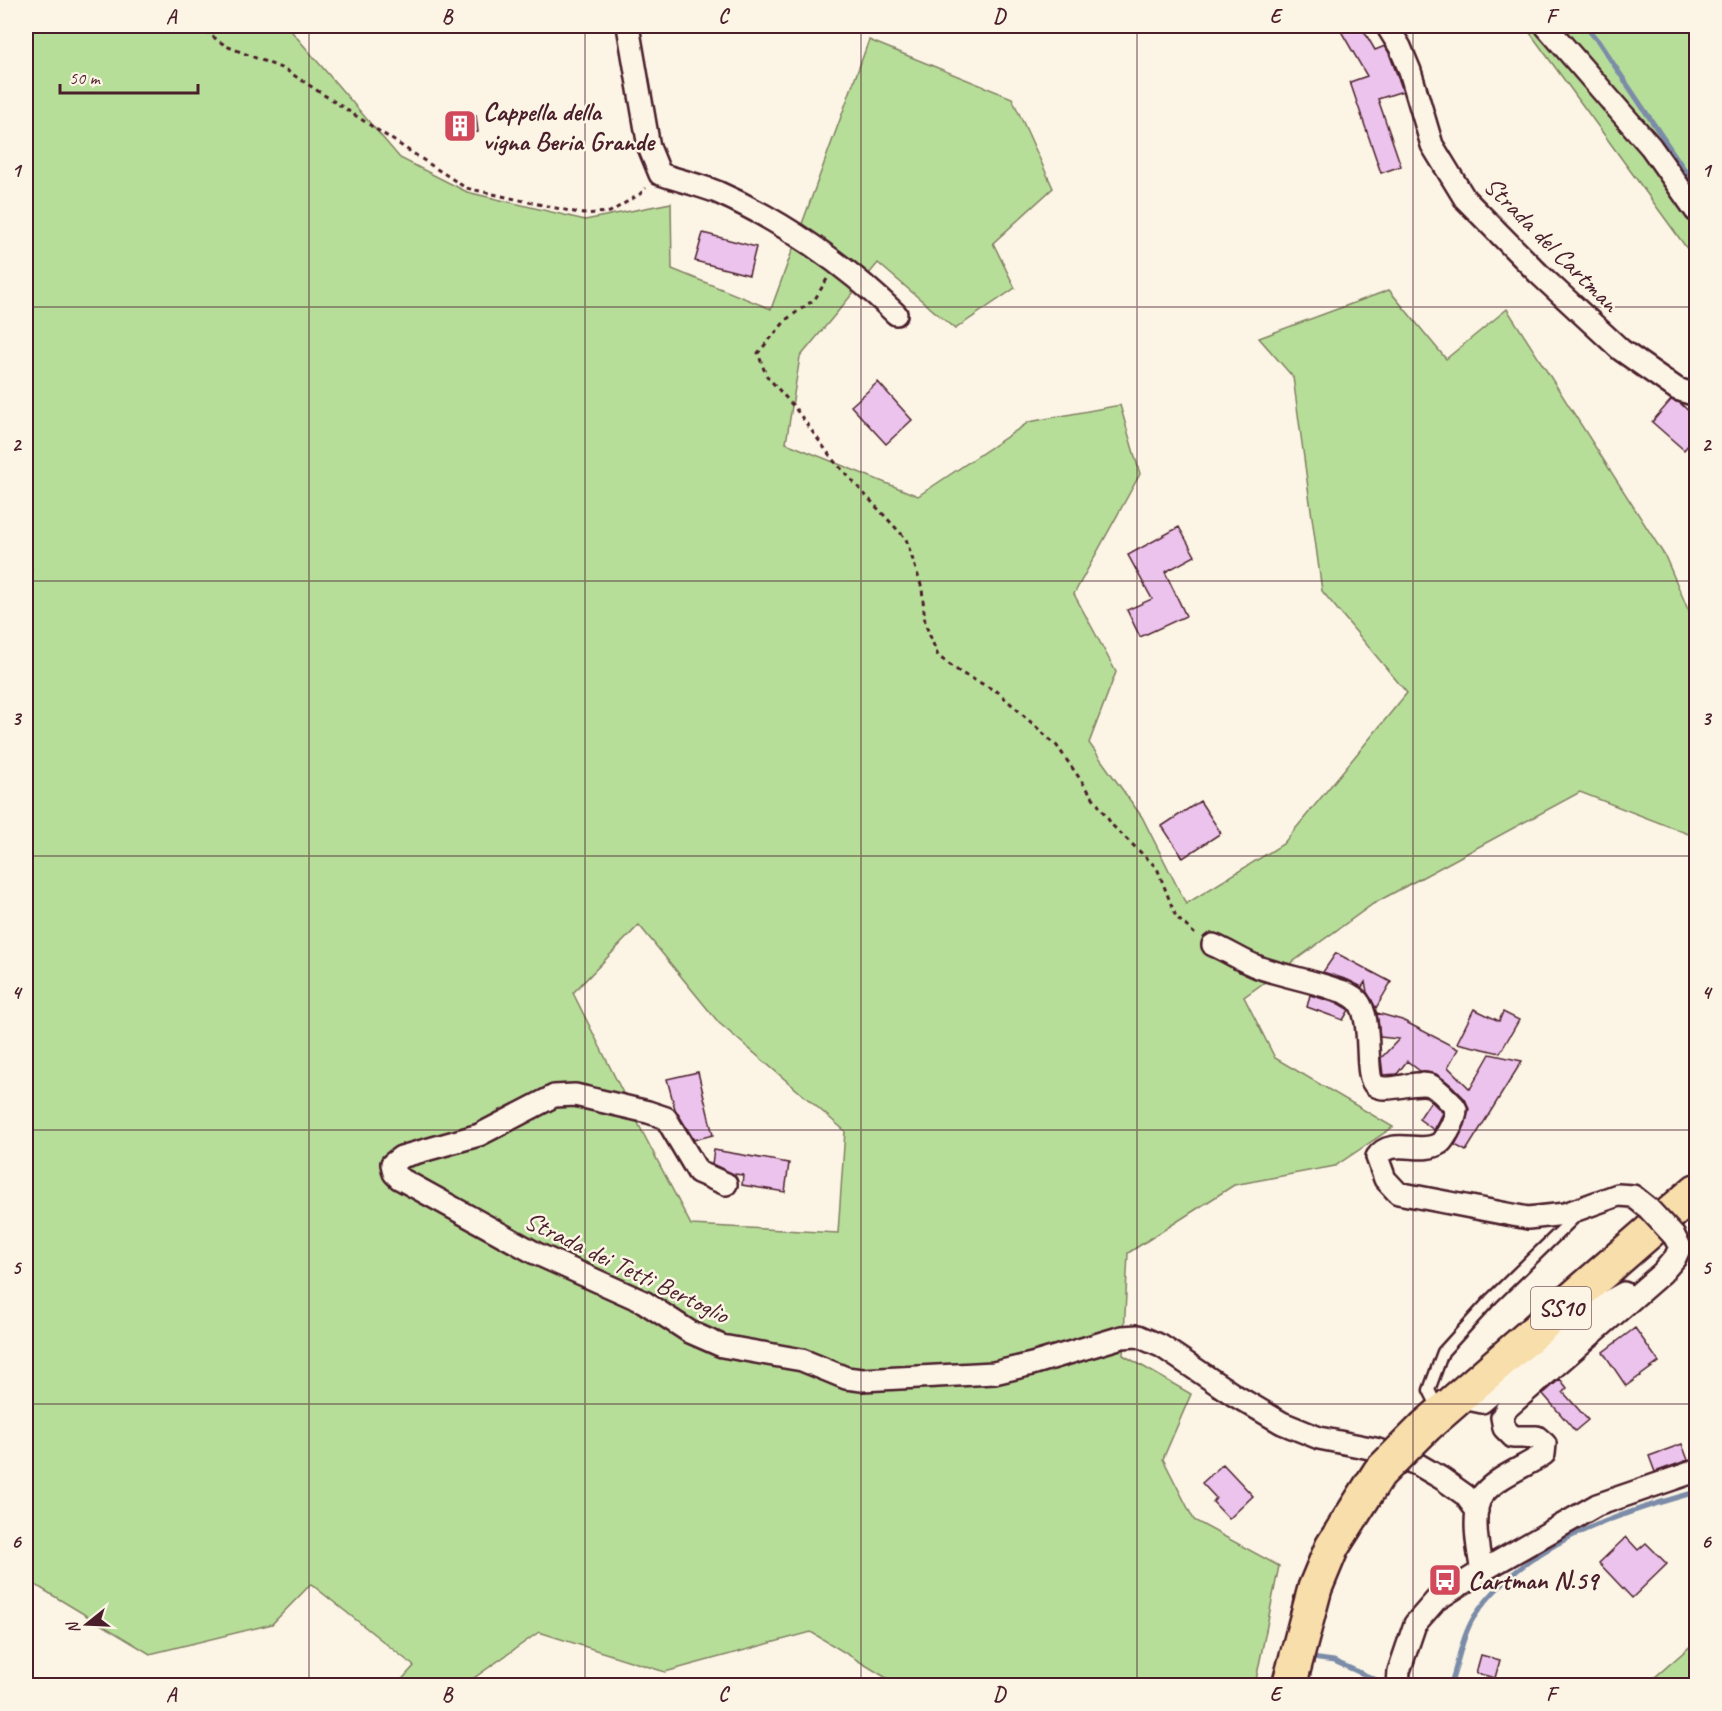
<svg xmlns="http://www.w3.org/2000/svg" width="1722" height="1711" font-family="Caveat,sans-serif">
  <rect width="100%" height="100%" fill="#fcf5e5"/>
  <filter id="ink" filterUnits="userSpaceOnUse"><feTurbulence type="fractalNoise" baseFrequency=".0167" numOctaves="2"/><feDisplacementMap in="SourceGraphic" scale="12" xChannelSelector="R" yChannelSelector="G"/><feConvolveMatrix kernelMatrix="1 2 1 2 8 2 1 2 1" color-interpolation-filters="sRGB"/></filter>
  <g filter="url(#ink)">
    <path fill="#b7de99" stroke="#807e62" stroke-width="1.5" fill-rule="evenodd" d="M26,26H287L400,158L467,192L585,220L671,203L672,269L771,309L869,40L1012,98L1053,188L993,243L1015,288L955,329L878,263L800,357L786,443L918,496L1029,422L1120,405L1140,474L1074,594L1116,672L1089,743L1142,817L1186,904L1283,844L1407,693L1322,591L1293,377L1259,338L1389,290L1446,359L1507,309L1665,556L1696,628V837L1580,792L1373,904L1244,997L1275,1058L1393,1127L1335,1166L1234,1185L1128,1253L1123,1355L1191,1394L1163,1459L1194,1520L1279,1566L1255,1685H898L811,1632L665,1672L539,1632L474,1678L471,1685H397L414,1666L311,1584L272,1624L150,1654L34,1584L26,1653V604L32,570L26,553ZM639,925L719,1023L845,1131L838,1233L691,1225L642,1131L573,993Z
      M1525,26H1696V261Z
      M1696,1643V1685H1646L1693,1644Z"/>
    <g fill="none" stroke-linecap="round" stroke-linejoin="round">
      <path stroke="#7b8ca8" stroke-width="5" d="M1585,26L1598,41L1696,187
        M1309,1661L1312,1658L1334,1661L1390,1686
        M1450,1686C1458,1664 1462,1636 1474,1617C1523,1544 1616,1514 1696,1492"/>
    </g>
    <path fill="#ebc3ec" stroke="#4a1f2b" stroke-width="1.5" d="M1338,26H1361L1375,50L1385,46L1389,53L1403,91L1378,99L1401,166L1381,173L1350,82L1367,76Z
      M476,115L478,132L454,135L452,121Z
      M703,233L756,247L749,275L695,261Z
      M878,382L912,420L886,444L851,406Z
      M1671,400L1680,403L1696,418V436L1684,450L1652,422Z
      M1179,527L1195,556L1165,572L1186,616L1140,637L1127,610L1152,599L1128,555Z
      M1200,801L1221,833L1183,858L1162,826Z
      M1336,953L1391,982L1376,1008L1367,992L1365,982L1362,987L1348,980L1323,972Z
      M1310,995L1339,1004L1349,1010L1343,1020L1307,1007Z
      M1474,1009L1499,1021L1503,1012L1519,1020L1500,1053L1457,1043Z
      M1377,1013L1402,1020L1458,1049L1448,1067L1470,1089L1490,1054L1522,1061L1466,1151L1455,1145L1465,1125L1469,1109L1465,1099L1451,1085L1436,1074L1420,1071L1407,1061L1397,1074L1383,1075L1381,1058L1399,1039L1380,1037Z
      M698,1072L713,1135L694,1140L675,1109L667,1079Z
      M1431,1101L1443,1113L1434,1130L1419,1119Z
      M714,1150L789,1163L785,1192L742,1185L743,1175L733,1174L712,1164Z
      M1635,1328L1659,1362L1626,1386L1603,1352Z
      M1560,1379L1567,1388L1563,1392L1588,1420L1575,1431L1543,1394Z
      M1682,1444L1688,1460L1655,1472L1649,1456Z
      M1223,1464L1253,1496L1229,1519L1213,1502L1216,1498L1202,1483Z
      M1626,1537L1638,1550L1646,1543L1667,1564L1632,1598L1599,1563Z
      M1481,1655L1500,1660L1495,1678L1476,1673Z"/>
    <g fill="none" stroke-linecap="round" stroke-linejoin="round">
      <defs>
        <path id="lane" d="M1439,1410L1429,1390L1443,1352L1492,1298L1577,1215"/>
        <path id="street" d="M628,26L649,147L660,174C678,180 699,185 717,192C781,220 846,265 896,314
          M1387,26L1400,47L1410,71L1432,145L1465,199L1538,273L1621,350L1677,389L1696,395
          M1546,26L1651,147L1696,211
          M1213,945C1228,951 1242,961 1258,967C1283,976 1309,980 1334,989C1342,991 1352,994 1358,1001C1374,1020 1363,1076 1375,1085C1386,1094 1414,1080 1430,1085C1439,1089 1447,1099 1454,1106L1456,1109C1456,1118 1452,1124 1448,1132C1445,1136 1443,1141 1440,1143C1423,1156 1391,1136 1377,1157L1385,1179L1398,1193L1528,1218L1565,1214L1618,1195L1633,1196L1648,1208
          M726,1184L698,1172L666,1118L648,1112L575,1095L554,1096L479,1135L401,1157L392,1164L394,1173L399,1178L535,1253L644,1302L690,1332L722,1346L802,1360L846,1378L862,1380L994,1373L1032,1364L1122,1337L1138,1336L1161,1346L1234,1395L1282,1423L1319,1438L1375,1449L1417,1464L1441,1478L1465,1495L1477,1511
          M1458,1397L1482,1402L1587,1313L1624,1293
          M1482,1571C1478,1551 1470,1508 1484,1493C1500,1475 1525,1467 1544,1454L1545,1444L1537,1437H1513L1504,1428L1502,1417L1507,1408L1662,1273L1675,1258L1680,1247L1674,1236
          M1398,1686L1399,1671L1415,1624L1436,1600L1482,1571L1597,1505L1696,1471"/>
        <path id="primary" d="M1426,1426L1696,1191"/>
      </defs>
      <use href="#lane" stroke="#4a1f2b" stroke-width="15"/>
      <use href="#street" stroke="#4a1f2b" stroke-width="26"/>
      <use href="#primary" stroke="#4a1f2b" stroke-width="38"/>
      <path stroke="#4a1f2b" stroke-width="3" stroke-dasharray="4.5 4.5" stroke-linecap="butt" d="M198,26L226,46L286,70L466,188L583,214L610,212L640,194L646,188
        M827,279L815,299L787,319L758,353L766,375L795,408L834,461L906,539L922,588L925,623L938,656L961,673L998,692L1057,746L1113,826L1157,868L1176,917L1196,935"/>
      <use href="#lane" stroke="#fcf5e5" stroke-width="10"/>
      <use href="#street" stroke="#fcf5e5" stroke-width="21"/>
      <use href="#primary" stroke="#f8deab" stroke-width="33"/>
      <defs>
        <path id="street-bridge" d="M1648,1208L1674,1236"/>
        <path id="primary-bridge" d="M1289,1686L1315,1588L1332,1547L1379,1473L1426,1426"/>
      </defs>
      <use href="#street-bridge" stroke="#4a1f2b" stroke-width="26" stroke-linecap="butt"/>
      <use href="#primary-bridge" stroke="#4a1f2b" stroke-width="38" stroke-linecap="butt"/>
      <use href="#street-bridge" stroke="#fcf5e5" stroke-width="21"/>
      <use href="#primary-bridge" stroke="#f8deab" stroke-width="33"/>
    </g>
  </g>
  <path fill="none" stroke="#4a1f2b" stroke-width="1.5" stroke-opacity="0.55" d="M309,26V1686M585,26V1686M861,26V1686M1137,26V1686M1413,26V1686M26,307H1696M26,581H1696M26,856H1696M26,1130H1696M26,1404H1696"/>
  <defs>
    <symbol id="building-square" viewBox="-11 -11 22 22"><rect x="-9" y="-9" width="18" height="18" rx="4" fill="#d1495b" stroke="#fcf5e5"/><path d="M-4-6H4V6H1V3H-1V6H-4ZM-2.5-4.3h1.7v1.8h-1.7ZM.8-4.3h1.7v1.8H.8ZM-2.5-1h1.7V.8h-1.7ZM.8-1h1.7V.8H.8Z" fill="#fff"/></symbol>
    <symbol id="bus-square" viewBox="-11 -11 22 22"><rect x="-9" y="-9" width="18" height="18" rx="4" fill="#d1495b" stroke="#fcf5e5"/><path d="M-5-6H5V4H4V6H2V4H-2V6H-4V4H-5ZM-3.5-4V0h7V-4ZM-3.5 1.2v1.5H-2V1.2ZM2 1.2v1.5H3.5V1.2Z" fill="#fff"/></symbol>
  </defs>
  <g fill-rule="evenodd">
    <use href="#building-square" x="441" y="107" width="38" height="38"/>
    <use href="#bus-square" x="1426" y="1561" width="38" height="38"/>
  </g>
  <g text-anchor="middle" stroke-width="5" stroke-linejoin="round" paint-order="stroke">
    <rect fill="#fcf5e5" stroke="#7f5f63" stroke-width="1.5" x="1531" y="1287" width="60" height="42" rx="4.5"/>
    <g font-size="24" font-weight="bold" fill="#4a1f2b">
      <text x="1561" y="1316">SS10</text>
    </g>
    <g font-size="26" font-weight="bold" fill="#4a1f2b" stroke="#fcf5e5" text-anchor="start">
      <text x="483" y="120">Cappella della<tspan x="483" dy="30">vigna Beria Grande</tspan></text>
      <text x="1468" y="1589">Cartman N.59</text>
    </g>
    <g font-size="26" fill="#4a1f2b" stroke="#fcf5e5">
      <text transform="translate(1552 244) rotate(45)" y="9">Strada del Cartman</text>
      <text transform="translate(627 1267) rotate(26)" y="9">Strada dei Tetti Bertoglio</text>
    </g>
  </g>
  <rect width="1722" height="1711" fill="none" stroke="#fcf5e5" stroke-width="66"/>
  <g transform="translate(87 1624) rotate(252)" stroke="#fcf5e5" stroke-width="4.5" paint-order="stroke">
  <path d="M0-4.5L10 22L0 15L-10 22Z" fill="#4a1f2b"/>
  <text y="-9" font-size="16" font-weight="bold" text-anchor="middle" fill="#4a1f2b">N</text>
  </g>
  <path d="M60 84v9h138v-9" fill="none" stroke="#4a1f2b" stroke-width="3"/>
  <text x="69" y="84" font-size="18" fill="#4a1f2b" stroke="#fcf5e5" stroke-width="4.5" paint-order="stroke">50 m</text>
  <rect x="33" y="33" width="1656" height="1645" fill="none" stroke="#4a1f2b" stroke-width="2"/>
  <g font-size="20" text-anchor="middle" font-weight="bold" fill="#4a1f2b">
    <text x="171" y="23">A</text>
    <text x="447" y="23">B</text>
    <text x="723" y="23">C</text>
    <text x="999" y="23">D</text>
    <text x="1275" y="23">E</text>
    <text x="1551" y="23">F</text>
    <text x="16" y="177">1</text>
    <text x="1706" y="177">1</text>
    <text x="16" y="451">2</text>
    <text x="1706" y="451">2</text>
    <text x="16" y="725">3</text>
    <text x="1706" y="725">3</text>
    <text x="16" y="999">4</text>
    <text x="1706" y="999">4</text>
    <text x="16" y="1274">5</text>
    <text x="1706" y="1274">5</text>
    <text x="16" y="1548">6</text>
    <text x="1706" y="1548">6</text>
    <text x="171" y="1701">A</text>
    <text x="447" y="1701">B</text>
    <text x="723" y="1701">C</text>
    <text x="999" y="1701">D</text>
    <text x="1275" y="1701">E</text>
    <text x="1551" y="1701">F</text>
  </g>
</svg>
